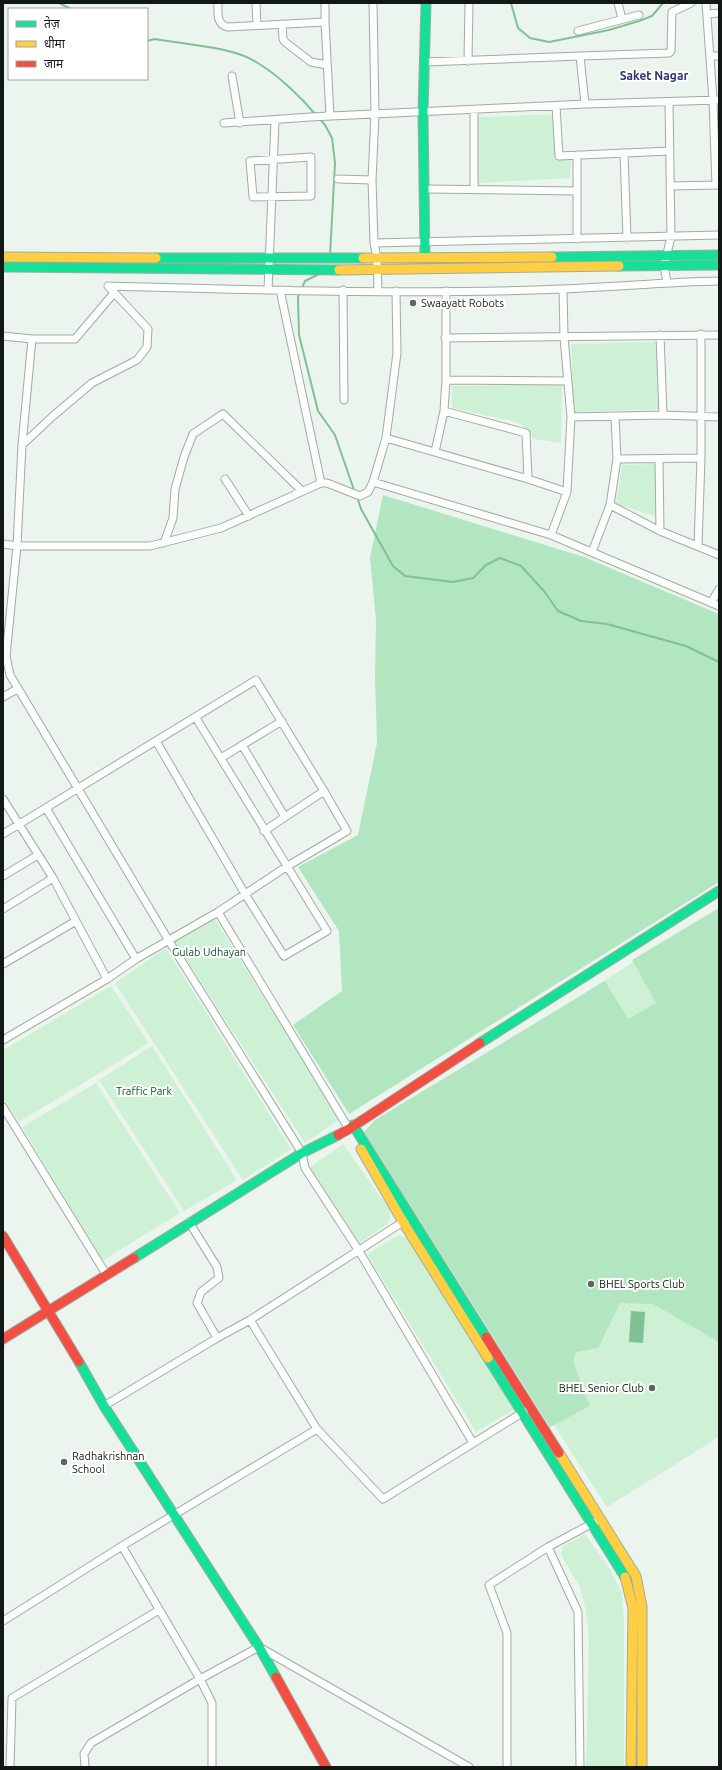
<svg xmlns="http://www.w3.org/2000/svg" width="722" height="1770" font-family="Ubuntu,'Noto Sans Devanagari',sans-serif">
  <rect width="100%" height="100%" fill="#ebf5ed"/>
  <path fill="#cef1d6" d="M558,114L561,152L571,161L570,178L478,183V117Z
    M656,342L660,409L574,412L571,344Z
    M562,384L561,443L534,439L520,423L453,408L452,405V386Z
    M655,464V516L657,517L616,504L622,465Z
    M719,908V1437L607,1507L364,1132Z
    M214,918L340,1119L305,1143L175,942Z
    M166,948L291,1149L243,1180L115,983Z
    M111,986L149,1043L19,1122L3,1098V1050Z
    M152,1046L237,1180L184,1211L99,1080Z
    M96,1083L180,1213L102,1261L22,1127Z
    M343,1144L391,1212L388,1224L359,1243L309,1168Z
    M399,1235L408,1239L515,1409L476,1432L367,1254Z
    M583,1535H586L611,1571L622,1593L624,1622V1767H586L589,1639L586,1611L580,1587L561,1555L563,1546Z"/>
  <path fill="#b2e6c0" d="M383,495L584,557L719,614V882L349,1114L293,1025L342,991L339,931L298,867L358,835L377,743L375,677L376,620L370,557Z
    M719,908V1342L653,1304L620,1303L598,1348L576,1352L573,1362L590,1406L550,1427L364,1132L375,1120L605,981L628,1019L656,1003L632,960Z"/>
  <path fill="#81c095" d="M631,1311L645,1312L643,1343L629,1342Z"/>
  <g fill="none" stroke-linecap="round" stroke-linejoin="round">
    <path stroke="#81c095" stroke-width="2" d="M59,3L71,9
      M511,3L518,28L530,38L549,42L609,30L639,21L652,16L663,3
      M147,41L155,39C183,44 233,47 256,62C277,74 301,97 316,115
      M319,118L325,125L332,138L335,163L330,256
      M302,288L305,281L319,274
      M300,292L298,297L299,335L318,411L335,435L355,493
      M357,497L361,509L393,566L405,576L453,582L473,578L486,565L500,558L521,566L544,591L558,611L581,621L607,624L686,646L719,662"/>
    <defs>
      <path id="street" d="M218,3C218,12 216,25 228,27L325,22
        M256,3L257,25
        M325,3V22L330,116
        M373,3L375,114L372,180L374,243L377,258L378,291
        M618,3L622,19
        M706,3L713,100L716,185
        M708,14L719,13
        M282,24L283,39L285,42L311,62L327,65
        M578,31L639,15
        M580,56L669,53L671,51L672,12L691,3
        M710,56H719
        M468,61L469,3
        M425,62L580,56L585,104
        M232,76L240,123
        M556,106L559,156L670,151
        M474,110V190
        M224,123L310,117L585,104L719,100
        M624,153L627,238
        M577,155V239
        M311,157V196L253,197L250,161Z
        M338,179L372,180
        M670,186L719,185
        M424,189L577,191
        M374,243L719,235
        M667,282L664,266L671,237L669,102
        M108,286C259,290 411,295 562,289C615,287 667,282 719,281
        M268,290L275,121
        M280,290L321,483
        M343,290L344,400
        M660,335L663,415
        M3,336L32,339H75L114,293
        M445,338L719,335
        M32,339L22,445L17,546L6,656L10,675L169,941L302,1153L305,1168L359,1251L473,1443
        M446,380L568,381
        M444,411L526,433L528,479
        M571,417L663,415L719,417
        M386,438L528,479L567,492
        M22,445L53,416L92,383L137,360L147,347L148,329L108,286
        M435,452L444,411L446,380V291
        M617,459L701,458
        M659,459L660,531
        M225,479L249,516
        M373,482L551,535L719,606
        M610,505L660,531L719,555
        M551,535L567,492L571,417L564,337L563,289
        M164,543L173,518L175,489L184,457L193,434L223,414L302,491
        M3,544L17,546H150L221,528L321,483H327L360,496L368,492L373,482L386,438L397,353L396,291
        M698,546L701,458V334
        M592,552L610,505L617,459L615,417
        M711,603L719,589
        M3,697L17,689
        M156,741L245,894L284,956L327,931L196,718
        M242,745L285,817
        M221,758L282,721
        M3,799L53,878L107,979
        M46,808L136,959
        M264,831L324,791
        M3,834L256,680L324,791L347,831L286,867L218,912L136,959L107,979L3,1040
        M3,876L38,855
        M3,909L53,878
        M218,912L349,1129
        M3,964L76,921
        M3,1107L106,1274
        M189,1222L217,1267L219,1278L201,1292L197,1303L217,1338
        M250,1320L317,1429L383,1499L525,1411
        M104,1406L217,1338L250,1320L406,1220
        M122,1546L200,1679L212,1703V1767
        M548,1547L578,1612L580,1767
        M3,1621L122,1546L317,1429
        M10,1767L12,1698L159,1610
        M85,1767L84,1754L91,1743L200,1679L259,1647L469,1767
        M507,1767V1633L489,1585L548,1547L595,1522"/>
      <path id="fast" d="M425,257L423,112L426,3
        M552,257L719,255
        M156,258H363
        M619,266L719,265
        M3,267L339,270
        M480,1043L719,891
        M353,1125L486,1337
        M134,1258L302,1153L338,1135
        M488,1358L625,1577
        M79,1362L104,1406L259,1647L276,1677"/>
      <path id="slow" d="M3,257L156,258
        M363,258L552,257
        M339,270L619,266
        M361,1149L403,1222L488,1358
        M559,1453L636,1576L642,1607V1767
        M625,1577L633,1608L631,1767"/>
      <path id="jam" d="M338,1135L349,1129L480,1043
        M3,1236L79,1362
        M486,1337L559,1453
        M3,1339L134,1258
        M276,1677L326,1767"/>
    </defs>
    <use href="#street" stroke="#a2aaa4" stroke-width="9"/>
    <use href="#fast" stroke="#a2aaa4" stroke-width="11"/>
    <use href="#slow" stroke="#a2aaa4" stroke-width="11"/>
    <use href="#jam" stroke="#a2aaa4" stroke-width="11"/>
    <use href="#street" stroke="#fcfefc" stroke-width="7"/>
    <use href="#fast" stroke="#16e098" stroke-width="9"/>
    <use href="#slow" stroke="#ffcf43" stroke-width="9"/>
    <use href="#jam" stroke="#f24e42" stroke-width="9"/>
  </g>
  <g fill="#5e655f" stroke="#fff" stroke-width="1.5">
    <circle cx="413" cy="303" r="4"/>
    <circle cx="591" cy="1284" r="4"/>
    <circle cx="652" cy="1388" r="4"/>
    <circle cx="64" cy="1462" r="4"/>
  </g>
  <g text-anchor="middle" stroke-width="4" stroke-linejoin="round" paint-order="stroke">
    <g font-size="11" fill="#121813" stroke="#fff" text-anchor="start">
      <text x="421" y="307">Swaayatt Robots</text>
      <text x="599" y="1288">BHEL Sports Club</text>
      <text x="644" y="1392" text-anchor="end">BHEL Senior Club</text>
      <text x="72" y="1460">Radhakrishnan<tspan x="72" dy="13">School</tspan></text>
    </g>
    <g font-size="11" fill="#105029" stroke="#fff">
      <text x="209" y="956">Gulab Udhayan</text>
      <text x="144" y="1095">Traffic Park</text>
    </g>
    <g font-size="12" font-weight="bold" fill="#2d3771" stroke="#fff">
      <text x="654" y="80">Saket Nagar</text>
    </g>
  </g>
  <rect width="722" height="1770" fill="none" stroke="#121813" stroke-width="8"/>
  <rect x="8" y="8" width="140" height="72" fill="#ffffff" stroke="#a0a3a1"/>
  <rect x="16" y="21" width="20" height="6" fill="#16e098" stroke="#a0a3a1"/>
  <text x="44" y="28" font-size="12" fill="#121813">तेज़</text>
  <rect x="16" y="41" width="20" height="6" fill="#ffcf43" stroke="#a0a3a1"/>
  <text x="44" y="48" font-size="12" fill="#121813">धीमा</text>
  <rect x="16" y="61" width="20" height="6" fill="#f24e42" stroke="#a0a3a1"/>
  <text x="44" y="68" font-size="12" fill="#121813">जाम</text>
</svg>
